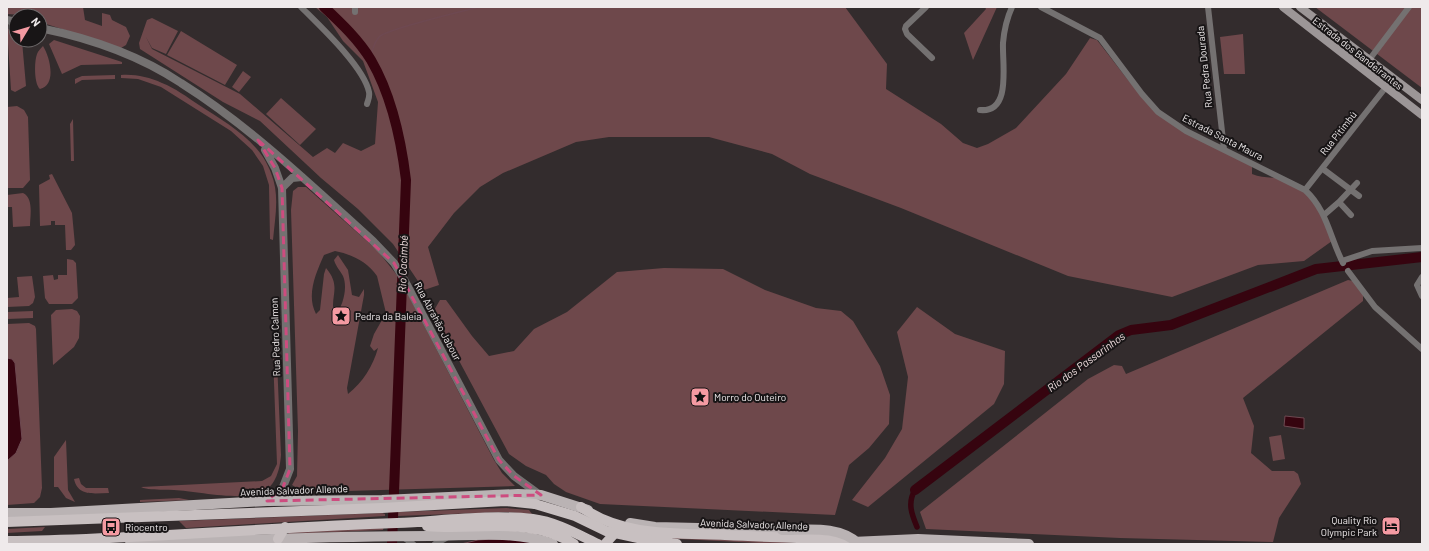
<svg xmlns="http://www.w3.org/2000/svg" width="1429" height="551" font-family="Barlow,sans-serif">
  <rect width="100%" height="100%" fill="#332c2d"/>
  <path fill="#6e484b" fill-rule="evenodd" d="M7,7H83L85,20L102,26V13L110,15L112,20L126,27L130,36L126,45L121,48L40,22V16L7,14Z
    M315,7H845L887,64L886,89L941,124L963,143L977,148L988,144L1016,128L1066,74L1090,38L1097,40L1128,80L1161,117L1252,164V174C1262,178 1271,177 1282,179C1311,185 1322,217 1332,241L1304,261L1258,265L1172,297L1068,276L901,208L810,174L772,154L709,137H609L576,142L503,173L480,187L454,213L428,247L439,285L424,290L393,244L358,209L321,178L260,121L223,102L140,49L139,43L147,20L152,18L178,31L166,54L152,48L146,37L152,49L240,94L313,157L327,148L335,153L343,143L361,151L375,144L378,102L363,61L343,41L327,17Z
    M985,7H997L973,60L964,33L986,9Z
    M1315,7H1422V88Z
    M7,28L16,34V40L22,41L26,86L15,92L11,90Z
    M181,31L237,65L225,85L167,55Z
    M1243,34L1245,74H1224L1220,37Z
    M54,40L122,62V64L81,65L62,74L49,44Z
    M43,46C50,57 57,85 40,89C34,84 34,62 37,54C38,51 41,48 43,46Z
    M243,71L251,77L239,92L232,87Z
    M115,75V79L82,80L75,84V79L82,76Z
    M121,75C135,74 149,77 162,83C175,88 187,97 199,105C226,123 259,140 271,173C280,195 275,217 273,240L270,239L269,185L263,166L252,150L231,131L161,87L138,79L121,78Z
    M281,98L316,129L300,145L266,114Z
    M17,106L24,110L28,117L30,180L23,188H7V107Z
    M73,119L74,161H71L70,124Z
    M52,174L72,213L75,245L71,250H66L65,225H55V221H51V225L40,226L39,185L50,179L49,175Z
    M298,187H306L377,250L400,279L494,460L502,473L515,486L347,491L299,489L292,485L297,476L298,431L291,210L293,191ZM335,251C351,254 368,262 377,276L386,313L374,334L370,346L374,351L378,348C373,366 363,382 348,394L347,388L364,295V289L359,297L352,295L348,270L338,255L334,260C336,267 340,270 343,276C348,288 343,306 335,316C328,297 343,288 326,268L324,274L320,310L316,314C306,295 316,273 324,255Z
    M23,193C34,198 30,217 30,226L13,227L12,207H7V195Z
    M67,259L73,260L76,263L78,298L72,304H49L45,298L43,276L53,275L54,280L58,279V275H67Z
    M664,268L723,269L765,290L816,308L841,311L853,321L880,366L890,395L889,424L869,448L849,465L835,515L600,504L566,492L554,484L546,475L526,466L509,454L433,312L440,300H446L472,336L489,356L514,351L534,329L567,312L617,272Z
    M32,276L35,297L33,303L29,306L7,307V298L19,297L17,277Z
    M1348,280L1353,281L1363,294V301L1243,398L1254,426L1251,453L1272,471H1294L1298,474L1301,484L1279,518L1273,542L1120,538L926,529L920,512L1088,379L1114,365L1122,366L1126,374Z
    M917,307L955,334L1005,351L1004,384L994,404L868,507L852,500L885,458L902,429L908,377L897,332Z
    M72,309L77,311L80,316L79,338L74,347L53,365L51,315L56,310Z
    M33,311V318L7,319V312Z
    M29,323L35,326L36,329L42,488L40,497L34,503L7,505V461L19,447L9,358H7V324Z
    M273,355H275L277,361L281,455C280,469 276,485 263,492C245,502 195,491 174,490C164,489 150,491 141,487L262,481L271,476L277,464Z
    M1281,435L1285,459L1273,461L1269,437Z
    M66,440L68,490L75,502L66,498L58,487H54V457Z
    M79,478L81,484L86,488H108L109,493C94,493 78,497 74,479Z
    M179,498L189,500L140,502V500Z
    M506,508L529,510L532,514L505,512L398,516V512Z
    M382,513L385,514V516L186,528L179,521Z
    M384,526L383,530L289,534L287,531Z
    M45,527L42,531L7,533V529Z
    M659,536L822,544H781L659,538Z"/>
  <path fill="#36040f" stroke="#6e4951" d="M7,358L12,359L15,363L22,439L16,453L7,461Z
    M1285,416L1304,418V429L1284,426Z
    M522,537L551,544H461L478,540Z"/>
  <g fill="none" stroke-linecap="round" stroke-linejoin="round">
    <path stroke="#6e4951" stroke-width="1.5" d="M371,60C372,52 373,44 379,37C386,29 464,11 479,7"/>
    <path stroke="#36040f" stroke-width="5.5" d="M915,490C907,503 912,515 917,527"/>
    <path stroke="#36040f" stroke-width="10" d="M324,7C341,23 359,40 371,60C392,96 401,139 406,180L392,544
      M915,490L1119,335L1131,330L1171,325L1316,269L1422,257"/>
    <path stroke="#747171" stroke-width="6" d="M301,7C320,26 364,67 369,92C370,97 368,100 367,104
      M355,7V12
      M926,7L906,26L905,29L907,34L932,58
      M1041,7L1100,38L1142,94L1158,112L1186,131L1305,190C1327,210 1330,238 1343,263
      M1208,7L1224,149
      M1369,60L1409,7
      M980,110C1012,113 1002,64 1003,43C1004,31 1007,18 1012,7
      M1323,169L1359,196
      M1305,190L1386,87
      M1324,215L1339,202
      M1351,215L1339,202L1357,183
      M1342,261L1372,251L1422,248
      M1348,271L1375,307L1422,349
      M1422,277L1417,285L1422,296
      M403,537L413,544
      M435,544L446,538"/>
    <path stroke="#747171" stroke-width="8" d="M7,20L16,22
      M40,28C89,38 139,55 181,83C251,127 312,186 373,241L394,263L405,281L499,460L514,476L540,495
      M265,150L275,168L282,188L290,469L283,487L267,501
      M282,188L292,178L302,177"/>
    <path stroke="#9c9697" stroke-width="8" d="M1283,7L1422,115
      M1300,7L1422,100"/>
    <path stroke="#bab3b4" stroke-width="10" d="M7,513H51L267,501L382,500L518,494L541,495L588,510
      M630,523L655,527L782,530
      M852,542L918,539L1029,544
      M130,544C230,540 330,536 430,536C471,536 515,530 553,544"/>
    <path stroke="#c8c0c1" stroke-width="10" d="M581,507C623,537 676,533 725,535C763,537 800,538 838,539L857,543
      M7,522L382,508L505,501L535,504
      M427,526C476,531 529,515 574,544
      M278,539L285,527
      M7,541C137,540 267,527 397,523C442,521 488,514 533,519C556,522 577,534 598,544
      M652,541L677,544
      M605,544L615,533L621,531"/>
    <path stroke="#bab3b4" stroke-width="10" d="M782,530C808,530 839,525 859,544"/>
    <path stroke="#c8c0c1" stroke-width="10" d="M535,504L575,516L606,531L652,541"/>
  </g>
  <path fill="none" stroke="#cd4c7f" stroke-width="3" stroke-dasharray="8 5" stroke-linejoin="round" d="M258,140L394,263L499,460L514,476L541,495L267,501L283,487L290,469L282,188L275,168Z"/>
  <defs>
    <symbol id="sight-square" viewBox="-11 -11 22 22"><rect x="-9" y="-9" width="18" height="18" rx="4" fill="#f49aa2" stroke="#181516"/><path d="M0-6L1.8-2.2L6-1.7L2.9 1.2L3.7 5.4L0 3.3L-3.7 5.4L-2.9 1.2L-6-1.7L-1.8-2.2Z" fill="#111"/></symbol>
    <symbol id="hotel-square" viewBox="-11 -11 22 22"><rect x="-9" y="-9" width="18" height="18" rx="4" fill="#f49aa2" stroke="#181516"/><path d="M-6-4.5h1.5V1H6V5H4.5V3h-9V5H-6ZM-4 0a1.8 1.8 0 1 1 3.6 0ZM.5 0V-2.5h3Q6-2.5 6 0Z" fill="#111"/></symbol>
    <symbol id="bus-square" viewBox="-11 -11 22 22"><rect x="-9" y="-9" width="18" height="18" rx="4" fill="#f49aa2" stroke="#181516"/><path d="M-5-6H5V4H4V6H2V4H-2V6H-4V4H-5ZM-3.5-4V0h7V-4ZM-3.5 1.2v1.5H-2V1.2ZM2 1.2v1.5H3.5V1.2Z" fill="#111"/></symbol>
  </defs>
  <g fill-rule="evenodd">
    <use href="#sight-square" x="330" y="305" width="22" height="22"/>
    <use href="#sight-square" x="689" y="386" width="22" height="22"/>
    <use href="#hotel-square" x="1380" y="515" width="22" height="22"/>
    <use href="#bus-square" x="100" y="516" width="22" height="22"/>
  </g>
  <g text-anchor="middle" stroke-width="4" stroke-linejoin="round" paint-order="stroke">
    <g font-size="10" fill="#efeaeb" stroke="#181516">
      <text transform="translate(1358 53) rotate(38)" y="4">Estrada dos Bandeirantes</text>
      <text transform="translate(1204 67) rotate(-96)" y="4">Rua Pedra Dourada</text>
      <text transform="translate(1338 133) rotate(-52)" y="4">Rua Pitimbú</text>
      <text transform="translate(1223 137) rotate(27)" y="4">Estrada Santa Maura</text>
      <text transform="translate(438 321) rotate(62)" y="4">Rua Abrahão Jabour</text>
      <text transform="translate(275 337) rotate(-92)" y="4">Rua Pedro Calmon</text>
      <text transform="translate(294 490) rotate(-2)" y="4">Avenida Salvador Allende</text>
      <text transform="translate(754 524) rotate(2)" y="4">Avenida Salvador Allende</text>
    </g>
    <g font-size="10" fill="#efeaeb" stroke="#181516" text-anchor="start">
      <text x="355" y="320">Pedra da Baleia</text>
      <text x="714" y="401">Morro do Outeiro</text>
      <text x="1377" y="524" text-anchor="end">Quality Rio<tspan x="1377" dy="12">Olympic Park</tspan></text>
      <text x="125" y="531">Riocentro</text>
    </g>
    <g font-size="11" font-style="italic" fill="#f2dfe0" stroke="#181516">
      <text transform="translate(403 264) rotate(-88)" y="4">Rio Cacimbé</text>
      <text transform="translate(1086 362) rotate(-36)" y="4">Rio dos Passarinhos</text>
    </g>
  </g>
  <rect width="1429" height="551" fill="none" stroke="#efeaeb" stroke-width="16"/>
  <g transform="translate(28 28) rotate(52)"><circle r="19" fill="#181516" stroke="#6e6a6b"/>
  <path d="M0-3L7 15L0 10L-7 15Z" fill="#f49aa2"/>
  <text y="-6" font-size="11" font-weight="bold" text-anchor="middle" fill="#efeaeb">N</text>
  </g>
</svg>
